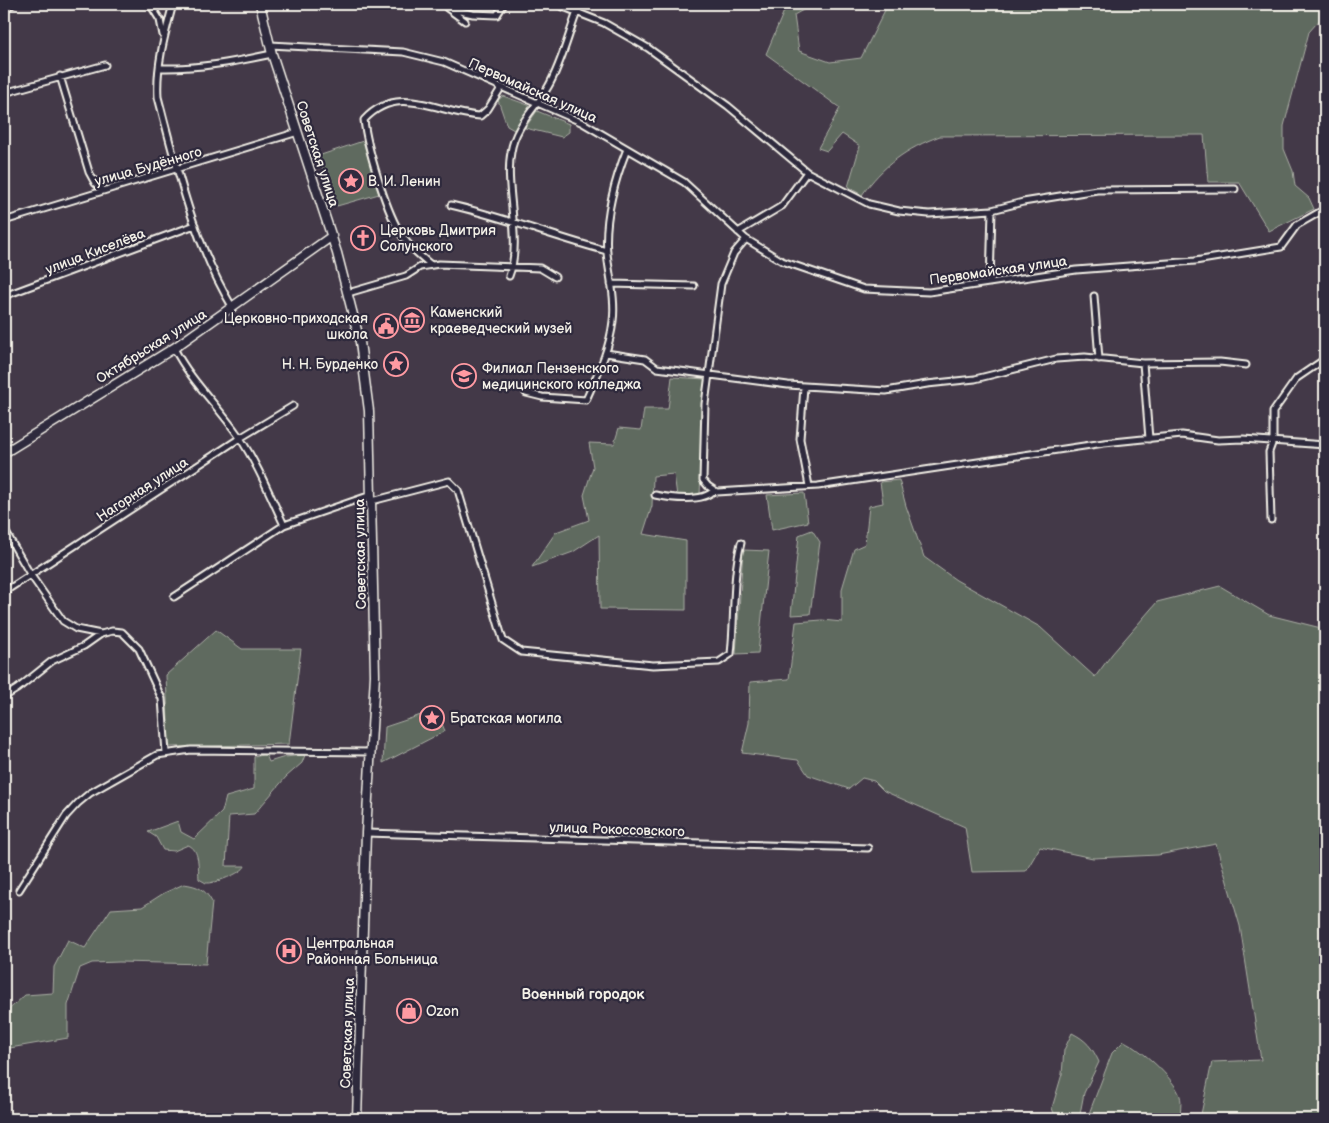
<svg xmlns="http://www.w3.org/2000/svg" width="1329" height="1123" font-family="'Balsamiq Sans',sans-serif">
  <rect width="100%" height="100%" fill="#433948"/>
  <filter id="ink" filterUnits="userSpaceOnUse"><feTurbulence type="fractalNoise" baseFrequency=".02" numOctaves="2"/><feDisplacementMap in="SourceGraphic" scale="10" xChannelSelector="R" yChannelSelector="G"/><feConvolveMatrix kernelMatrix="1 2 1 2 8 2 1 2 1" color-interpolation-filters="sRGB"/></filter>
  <g filter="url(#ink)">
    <path fill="#5f6a5f" stroke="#aaaea4" d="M787,4H814L794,15L799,51L830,62L861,58L888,4H1325V14L1309,32L1284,126V149L1293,171L1295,186L1309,198L1314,209L1269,231L1239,182H1208L1204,135L940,136C907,148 882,166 862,195L848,187L860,146L842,134L827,151L818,148L840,108L766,54Z
      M503,96L531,106L514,130L507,126L498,100Z
      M537,111L569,124V132L562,137L525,128Z
      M363,141L379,194L337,206L318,156Z
      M672,377L705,379L700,495L677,496L674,474L653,476L652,506L643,534L686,541V610L600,609L599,535L573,552L532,567L556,532L589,520L584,495L593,467L589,443L614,444L619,428L641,430L644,409H668Z
      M899,480L906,506L924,557L956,580L1040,627L1095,677L1112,654L1157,602L1220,586L1269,615L1325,629V1119H1200L1212,1062L1261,1060L1240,926L1216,844L1158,855L1093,858L1040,847L1026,871L972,872L965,827L884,791L874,781L862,778L849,789L808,775L798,760L742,753L749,723L750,682L789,679L796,622L822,620L842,622V589L854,549L865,544L869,506L883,503L880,482Z
      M804,493L808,522L772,530L767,495Z
      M812,530L820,542L810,614L791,615L799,535Z
      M743,550L769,551L758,653L736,654Z
      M216,630L242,649H301L289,744L169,747L166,675Z
      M436,710L445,731L383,763L385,727Z
      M262,755H266L269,762L285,757L305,755L302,763L286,777L254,814L229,816L226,866H245C243,873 213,884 206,883L199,879C198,868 200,849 188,845L174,851L163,850L156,837L148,832L178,821L181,832L194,839L222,812L226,797L254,789V757Z
      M184,884C198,886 205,889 212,902L206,964L119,962L92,963L80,968L68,1005V1038L4,1049V1014L25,995L53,993L54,967L68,940L85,948L111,909L142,907L164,893Z
      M1072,1033C1086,1040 1092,1047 1099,1062L1084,1093L1079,1119H1056L1052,1108L1062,1074L1064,1050Z
      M1124,1041C1141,1049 1174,1078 1180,1096C1182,1102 1180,1112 1180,1119H1087L1112,1053Z"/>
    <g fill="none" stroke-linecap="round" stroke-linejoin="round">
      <defs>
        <path id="street" d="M150,4L160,20L163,35
          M173,4C165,34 156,65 158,97C177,169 194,244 233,308
          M556,4L604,23L648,48L728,106L807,172L869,204L899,211L929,214L992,210L1023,202L1097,190L1235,189
          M4,9L13,4
          M465,21L447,8L473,14L497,15L504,4
          M270,45L403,52L444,62L583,123L684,182L746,239L782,261L864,289L929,292L1076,270L1195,261L1281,247L1297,225L1325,209
          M159,68C198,69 234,62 272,54
          M60,76L89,172L95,183L103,190
          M4,93L105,65
          M451,205C504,217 554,237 607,251
          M4,221L298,132
          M738,232L782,206L807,172
          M746,239L734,253L721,284L705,404L703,480L708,486L717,492L818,486L1104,443L1182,435L1218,440L1243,439L1325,445
          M431,265C419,255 407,245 399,231C385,207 367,147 364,120C399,82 439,114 480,116L488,109L501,88
          M509,276C523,241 504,188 511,152C515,126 535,109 548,87C561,65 568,36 577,12L583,4
          M990,283L992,210
          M611,284L694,286
          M348,293L406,276L420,267L439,264L540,268L555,277
          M4,296L195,225
          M1094,296L1099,359
          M174,348C190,380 218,406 238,435C257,463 270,495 284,525
          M606,353L645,359L657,368L788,385L886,391L927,384L975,379L1056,359L1085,357L1143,363L1220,362L1246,365
          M1143,363L1149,439
          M804,387L800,439L809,486
          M526,393L542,397L586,400C597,375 610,349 613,321C616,299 609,274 607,253C604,217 614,182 627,149
          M655,495C669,498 704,503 714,490
          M372,501L449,481L458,490L503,640L521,652L653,665L719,662L731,654C735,617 732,579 741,543
          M1271,520L1269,452L1273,441V412L1297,378L1325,359
          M4,529L30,574L63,621L76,629L101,634
          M4,592L240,438L293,406
          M174,597L284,525L371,495
          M4,697L17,689L52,661L84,646L101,634L112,631L122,632L139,649L162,699L166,753
          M366,833L868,848
          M19,890L66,816L78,803L90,793L157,755L191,750L371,752"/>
        <path id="secondary" d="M260,4L272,54L337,253L360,342L369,411L375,675L366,833L357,1119
          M4,453L174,348L332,236"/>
      </defs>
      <use href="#street" stroke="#f4f1e8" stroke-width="9"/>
      <use href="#secondary" stroke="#f4f1e8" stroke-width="11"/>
      <use href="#street" stroke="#2f2a3d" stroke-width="5"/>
      <use href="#secondary" stroke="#2f2a3d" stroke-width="8"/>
    </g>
  </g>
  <defs>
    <symbol id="sight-ring" viewBox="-11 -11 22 22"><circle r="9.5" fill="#2f2a3d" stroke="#ff9aa2" stroke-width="1.5"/><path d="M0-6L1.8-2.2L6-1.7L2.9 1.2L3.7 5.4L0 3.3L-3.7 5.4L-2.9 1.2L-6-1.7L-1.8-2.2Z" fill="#ff9aa2"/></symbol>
    <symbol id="church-ring" viewBox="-11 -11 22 22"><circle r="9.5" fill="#2f2a3d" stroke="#ff9aa2" stroke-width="1.5"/><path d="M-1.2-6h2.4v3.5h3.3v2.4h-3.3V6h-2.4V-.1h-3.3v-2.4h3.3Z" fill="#ff9aa2"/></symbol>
    <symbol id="museum-ring" viewBox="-11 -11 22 22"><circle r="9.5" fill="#2f2a3d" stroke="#ff9aa2" stroke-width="1.5"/><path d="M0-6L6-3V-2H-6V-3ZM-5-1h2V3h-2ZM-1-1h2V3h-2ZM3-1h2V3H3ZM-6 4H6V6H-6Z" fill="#ff9aa2"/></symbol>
    <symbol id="civic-ring" viewBox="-11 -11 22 22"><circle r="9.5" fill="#2f2a3d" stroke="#ff9aa2" stroke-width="1.5"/><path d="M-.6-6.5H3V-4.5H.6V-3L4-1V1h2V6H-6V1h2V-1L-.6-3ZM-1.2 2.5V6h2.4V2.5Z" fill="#ff9aa2"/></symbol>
    <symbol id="university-ring" viewBox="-11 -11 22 22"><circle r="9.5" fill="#2f2a3d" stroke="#ff9aa2" stroke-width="1.5"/><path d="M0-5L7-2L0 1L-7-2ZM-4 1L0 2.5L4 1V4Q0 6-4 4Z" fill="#ff9aa2"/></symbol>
    <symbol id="hospital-ring" viewBox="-11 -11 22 22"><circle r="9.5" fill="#2f2a3d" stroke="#ff9aa2" stroke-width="1.5"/><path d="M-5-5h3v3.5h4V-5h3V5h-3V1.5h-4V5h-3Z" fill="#ff9aa2"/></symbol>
    <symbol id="shop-ring" viewBox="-11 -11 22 22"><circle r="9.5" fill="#2f2a3d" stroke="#ff9aa2" stroke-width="1.5"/><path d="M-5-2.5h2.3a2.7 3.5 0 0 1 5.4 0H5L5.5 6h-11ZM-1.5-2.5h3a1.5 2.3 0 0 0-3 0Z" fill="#ff9aa2"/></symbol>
  </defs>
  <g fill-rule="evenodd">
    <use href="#sight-ring" x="337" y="167" width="28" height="28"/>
    <use href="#church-ring" x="349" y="224" width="28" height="28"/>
    <use href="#museum-ring" x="398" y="306" width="28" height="28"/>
    <use href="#civic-ring" x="372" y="312" width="28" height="28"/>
    <use href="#sight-ring" x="382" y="350" width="28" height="28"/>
    <use href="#university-ring" x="450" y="362" width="28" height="28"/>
    <use href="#sight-ring" x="418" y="704" width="28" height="28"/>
    <use href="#hospital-ring" x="275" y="937" width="28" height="28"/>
    <use href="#shop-ring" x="395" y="997" width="28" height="28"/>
  </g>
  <g text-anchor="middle" stroke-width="4.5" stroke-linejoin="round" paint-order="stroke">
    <g font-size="14" fill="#f4f1e8" stroke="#2f2a3d">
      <text transform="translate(533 90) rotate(24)" y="5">Первомайская улица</text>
      <text transform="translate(318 154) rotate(72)" y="5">Советская улица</text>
      <text transform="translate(148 166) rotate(-16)" y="5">улица Будённого</text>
      <text transform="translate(95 251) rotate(-21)" y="5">улица Киселёва</text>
      <text transform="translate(998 270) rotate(-8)" y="5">Первомайская улица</text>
      <text transform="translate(151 346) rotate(-32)" y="5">Октябрьская улица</text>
      <text transform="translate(142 489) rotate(-33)" y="5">Нагорная улица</text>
      <text transform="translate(360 554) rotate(-91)" y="5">Советская улица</text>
      <text transform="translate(617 829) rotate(2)" y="5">улица Рокоссовского</text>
      <text transform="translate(347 1033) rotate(-88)" y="5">Советская улица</text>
    </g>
    <g font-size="14" fill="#f4f1e8" stroke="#2f2a3d" text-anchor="start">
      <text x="368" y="186">В. И. Ленин</text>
      <text x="380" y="235">Церковь Дмитрия<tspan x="380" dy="16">Солунского</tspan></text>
      <text x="430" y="317">Каменский<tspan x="430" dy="16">краеведческий музей</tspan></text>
      <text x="368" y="323" text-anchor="end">Церковно-приходская<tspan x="368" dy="16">школа</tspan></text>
      <text x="378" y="369" text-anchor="end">Н. Н. Бурденко</text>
      <text x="482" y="373">Филиал Пензенского<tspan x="482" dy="16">медицинского колледжа</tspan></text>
      <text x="450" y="723">Братская могила</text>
      <text x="306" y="948">Центральная<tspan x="306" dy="16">Районная Больница</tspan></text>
      <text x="426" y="1016">Ozon</text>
    </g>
    <g font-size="15" font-weight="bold" fill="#f4f1e8" stroke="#2f2a3d">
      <text x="583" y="999">Военный городок</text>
    </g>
  </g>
  <rect width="1329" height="1123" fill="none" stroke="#2f2a3d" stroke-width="20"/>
  <rect x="10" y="10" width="1309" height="1103" fill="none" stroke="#f4f1e8" stroke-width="2" filter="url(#ink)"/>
</svg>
